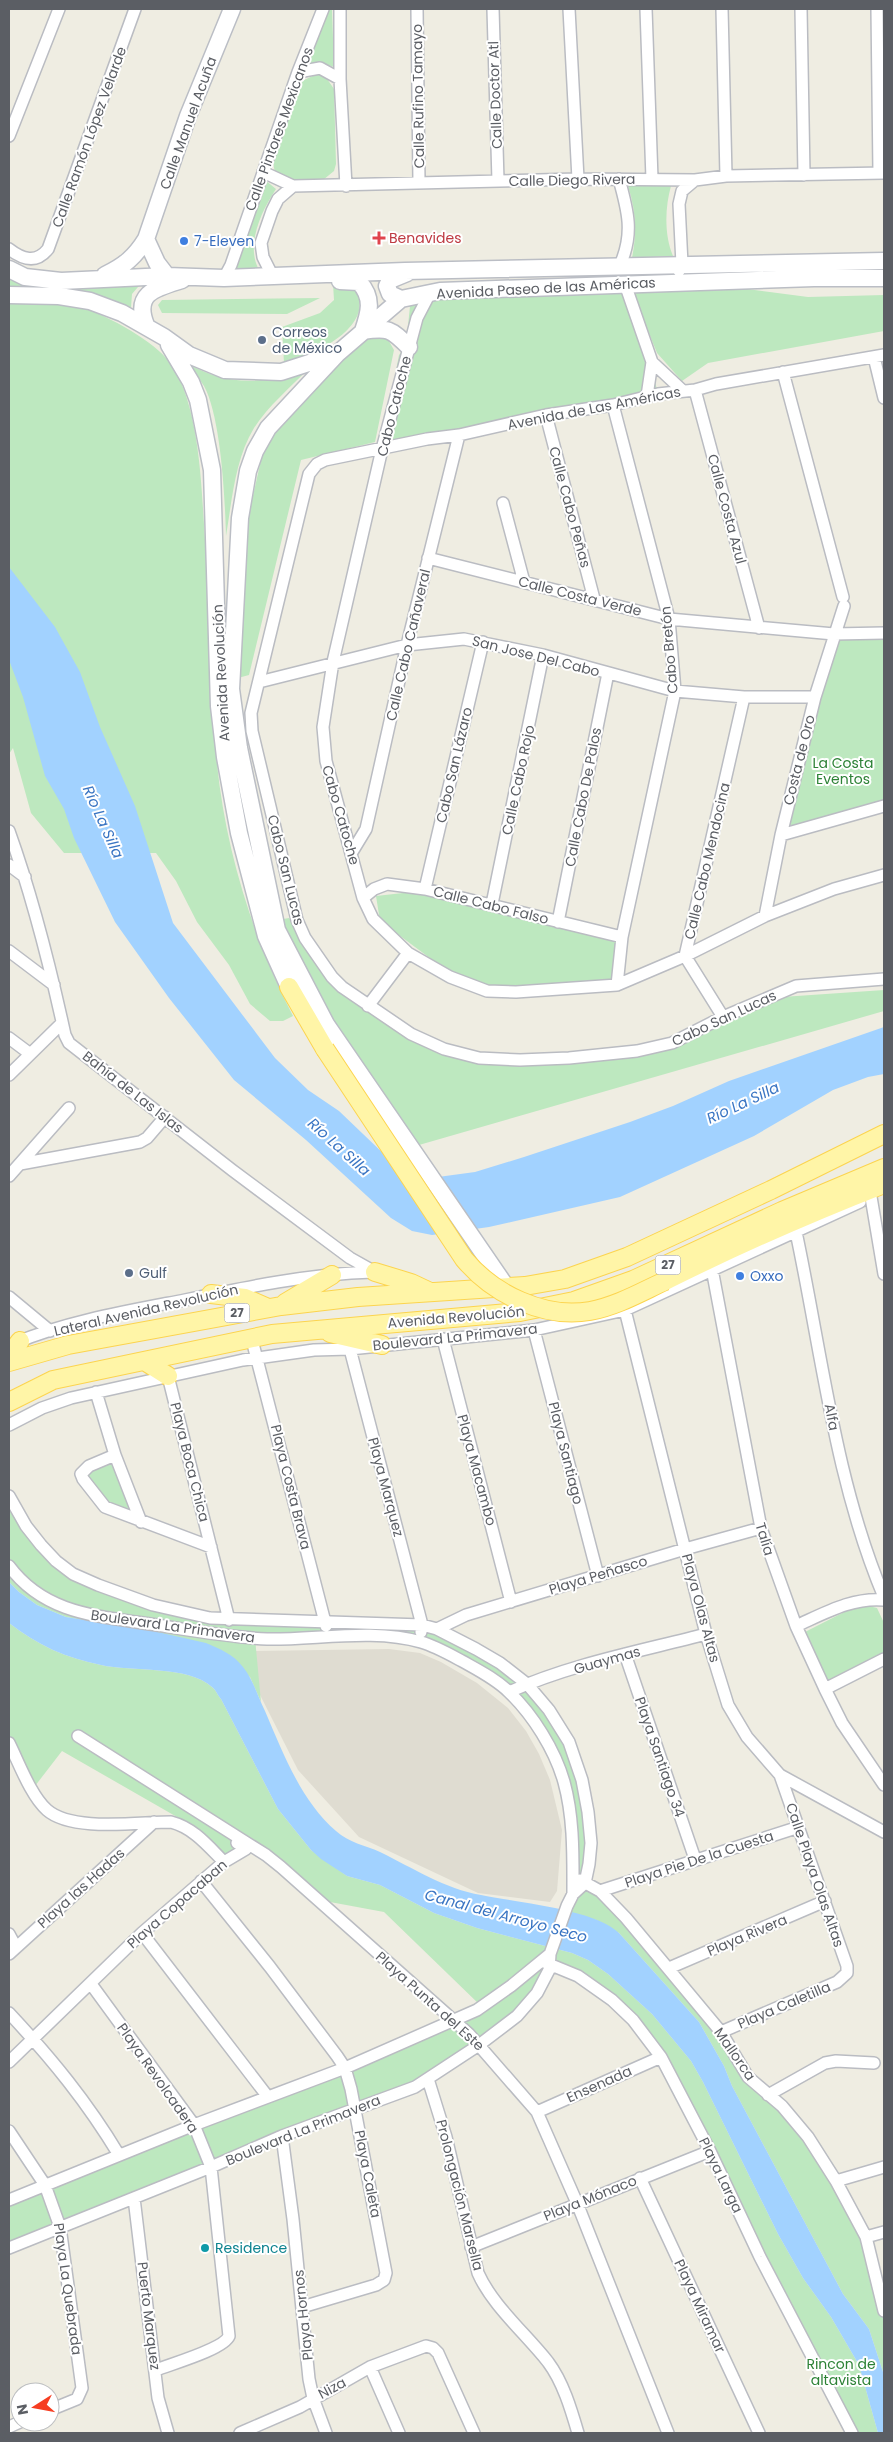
<svg xmlns="http://www.w3.org/2000/svg" width="893" height="2442" font-family="Poppins,sans-serif">
  <rect width="100%" height="100%" fill="#efede2"/>
  <path fill="#dfdcd1" d="M389,1649L420,1653L441,1662L477,1683L508,1708L526,1731L539,1754L550,1780L562,1830L557,1891L550,1902L478,1893L359,1837L298,1770L252,1679L253,1651Z"/>
  <path fill="#bde8bf" d="M328,9H332L334,67L320,62L308,64Z
    M317,74L325,76L334,89L336,164L334,171L323,180L288,181L275,173L273,162L302,81Z
    M265,180L276,189C262,210 246,243 258,268L232,269Z
    M628,186H671C665,207 664,235 673,256L632,258C637,233 636,210 628,186Z
    M9,276L144,280L132,294L131,308C95,289 50,288 9,287Z
    M695,282L808,297L884,295V331L708,363L682,381L657,353L630,286Z
    M623,283L658,392L381,448L399,355L406,346L411,296Z
    M333,284H351C384,323 314,356 284,363L282,327L320,313L334,300Z
    M320,298L287,314L162,313L158,305L162,300Z
    M22,300C39,302 58,302 76,306C100,311 150,339 166,358C198,394 201,478 204,524C210,604 209,684 217,764C226,852 253,938 293,1016L283,1021H270L250,1004L229,965L197,922L176,881L156,853H64L31,813L13,748L9,754V301Z
    M370,334L386,336L394,350L375,442L301,460L249,675L234,679L239,598L250,509L261,460L271,435L329,371Z
    M188,364C231,387 264,384 309,368C291,387 268,406 254,428C235,459 232,500 226,536C225,499 221,417 204,386C199,378 193,371 188,364Z
    M840,640H884V801L786,831L819,701Z
    M421,891L618,938L612,980L493,987L450,973L380,921L376,896Z
    M289,918L333,982L409,1036L479,1061L656,1050L782,997L884,990V1011L419,1145L384,1108L272,921Z
    M115,1455L141,1522L101,1504L84,1470Z
    M9,1496L14,1506L73,1574L210,1618L437,1629L527,1684L569,1742L588,1812L586,1883L626,1918L742,2068L782,2106L866,2237L884,2311V2375L869,2329L843,2294L732,2086L724,2066L699,2022L619,1933L596,1920L565,1912L573,1878L570,1813L550,1748L509,1692L420,1641L255,1638L261,1702L250,1677L185,1639L66,1617L37,1605L19,1592L9,1582Z
    M860,1604L877,1608L884,1623V1654L826,1683L805,1632Z
    M9,1623C37,1645 66,1658 101,1665C131,1672 188,1665 212,1687C216,1690 218,1696 221,1699L278,1809L311,1850L347,1876L380,1885L434,1913L477,1928L572,1953L588,1960L608,1974L652,2014L691,2061L703,2082L778,2234L803,2278L831,2317L859,2365L878,2433H852L661,2057L612,2000L551,1965L537,1993L435,2074L9,2246V2203L481,2006L384,1912L330,1902L281,1859L259,1845L236,1848L225,1858L184,1821L62,1751L35,1786L9,1735Z"/>
  <path fill="#a2d2ff" d="M9,567L55,627L80,672L100,727L135,806L173,923L275,1058L308,1090L339,1111L386,1156L413,1171L438,1177L475,1172L524,1157L630,1122L673,1106L729,1081L884,1027V1074L868,1077L833,1090L754,1136L620,1197L489,1227L432,1235L412,1231L391,1218L306,1140L234,1080L169,998L115,922L74,838L64,809L45,776L23,697L9,660Z
    M9,1582L19,1592L37,1605L66,1617L153,1631L206,1643C220,1649 233,1654 243,1667C253,1679 258,1697 265,1711C283,1753 301,1801 336,1831C349,1843 365,1845 380,1852C413,1868 445,1889 481,1895C515,1902 595,1909 619,1933L699,2022L724,2066L732,2086L843,2294L869,2329L884,2375V2433H878L859,2365L831,2317L803,2278L778,2234L703,2082L691,2061L652,2014L608,1974L588,1960L572,1953L477,1928L434,1913L380,1885L347,1876L321,1859L311,1850L278,1809L221,1699C218,1696 216,1690 212,1687C188,1665 131,1672 101,1665C66,1658 37,1645 9,1623Z"/>
  <g fill="none" stroke-linecap="round" stroke-linejoin="round">
    <defs>
      <path id="street" d="M340,9V79L346,186
        M417,9L419,183
        M493,9L498,181
        M569,9L578,179
        M646,9L652,179
        M722,9L726,176
        M801,9L804,175
        M877,9L879,173
        M298,72L320,68L340,79
        M9,136L59,9
        M263,172L293,186L578,179L695,180L726,176L884,173
        M619,179C628,211 634,234 620,265
        M9,249C22,259 36,264 48,249L135,9
        M679,271L682,264L679,204L682,191L695,180
        M272,275L263,257L261,243L272,211L278,199L293,186
        M224,278L231,265L298,72L323,9
        M625,284L652,362L682,390
        M430,293L417,318L382,449L333,662L323,727L326,761L363,898L373,919L408,953L450,977L487,991L516,992L617,985L685,956L765,916L834,889L884,875
        M884,355L716,384L695,390L658,394L613,405L546,415L459,435L427,439L325,460L317,464L309,474L251,713L252,731L297,920L305,938L332,977L342,987L411,1034L444,1049L479,1058L520,1060L569,1058L637,1051L672,1043L723,1017L796,986L884,979
        M874,357L884,398
        M783,372L843,597
        M695,390L759,628
        M647,396L652,362
        M613,405L669,619L675,691L622,937L617,985
        M546,415L594,599
        M503,503L524,582
        M428,558L669,619L834,634L884,633
        M259,682L407,645L464,639L543,655L675,691L744,697H815
        M9,831C33,898 50,966 65,1035L69,1043L232,1170L350,1258L375,1272
        M781,835L884,806
        M352,852L366,829L407,645L459,435
        M9,865L25,877
        M425,889L483,642
        M363,898L374,889L387,884L425,889L622,937
        M492,904L543,655
        M765,916L781,835L815,697L844,606
        M558,922L608,673
        M9,951L54,985
        M368,1006L408,953
        M723,1017L685,956L744,697
        M9,1038L29,1053
        M9,1075L62,1023
        M20,1164L140,1142L147,1138L165,1117
        M9,1176L69,1108
        M871,1197L884,1274
        M796,1232C822,1354 835,1481 884,1597
        M712,1269L761,1528L796,1626L825,1689L842,1723L884,1785
        M9,1297L50,1331
        M625,1310L706,1634L728,1705L747,1737L780,1775L884,1832
        M534,1330L598,1576
        M443,1339L511,1602
        M252,1340L326,1626
        M15,1343C68,1321 128,1311 185,1300C247,1287 309,1274 373,1272
        M350,1349L422,1625L421,1632
        M168,1376L229,1620
        M96,1392L115,1455L141,1522
        M9,1425L42,1408L71,1398L243,1360L314,1350L350,1349L534,1330L625,1310L860,1202
        M115,1455L89,1466L81,1474L83,1479L105,1507L211,1547
        M9,1496L26,1526L41,1545L56,1561L73,1574L98,1585L153,1605L210,1618L422,1625L437,1629L476,1649L500,1663L527,1684L549,1710L569,1742L582,1780L588,1812L591,1843L589,1864L585,1883L573,1894L567,1906L550,1954L549,1970L537,1993L517,2016L479,2045L415,2087L282,2136L211,2167L9,2248
        M9,1566C41,1609 86,1615 136,1622C179,1628 223,1637 267,1639C315,1640 374,1628 421,1642C435,1646 449,1654 462,1661C478,1670 496,1679 509,1692C533,1715 555,1750 564,1782C574,1818 573,1857 573,1894
        M796,1626C825,1613 853,1597 884,1600
        M437,1629L466,1615L685,1549L761,1528
        M625,1654L695,1859
        M825,1689L884,1659
        M509,1692C571,1664 641,1651 706,1634
        M78,1736L266,1855L281,1867L469,2034L537,2112L577,2203L668,2433
        M9,1743C19,1763 31,1796 47,1810C72,1832 138,1822 171,1822C194,1828 208,1846 224,1862
        M580,1880L600,1891L626,1918L721,2032L748,2077L782,2106L808,2137L836,2181L866,2237L884,2311
        M201,1881L270,1967L337,2056L345,2068L351,2089L386,2273L384,2280L376,2285L302,2307
        M600,1891L799,1827
        M142,1933L268,2097
        M9,1934L16,1947
        M9,1954L154,1822
        M544,1962L578,1976L612,2000L633,2020L661,2057L710,2151L760,2257L852,2433
        M669,1968L825,1901
        M91,1984L194,2125L211,2167L229,2336C224,2349 171,2364 156,2370
        M9,2013C52,2059 87,2102 119,2155
        M721,2032L837,1982L847,1973V1966L780,1775
        M9,2062L142,1933L224,1862L246,1849L237,1843
        M428,2079L446,2137L478,2273C492,2305 526,2334 548,2362C563,2382 571,2409 578,2433
        M768,2095L825,2063L836,2061L874,2063
        M537,2112L661,2057
        M9,2131L45,2185L60,2227L82,2388L77,2399L50,2410
        M282,2136L293,2219L309,2379L313,2398L326,2433
        M640,2178L759,2433
        M836,2181L884,2167
        M134,2198L158,2398L168,2433
        M9,2200L194,2125L345,2068L477,2010L511,1986L550,1954
        M866,2237L884,2232
        M471,2247L710,2151
        M370,2367L399,2433
        M9,2427L20,2422
        M240,2433L300,2407L370,2367L426,2346L433,2348L438,2353L474,2433"/>
      <path id="secondary" d="M146,239L157,263L167,276
        M9,269L25,277L61,281L167,276L224,278L405,271L884,261
        M105,275C124,266 135,257 146,239L188,116L232,9
        M340,281L359,282C374,298 369,313 363,331
        M9,295L59,296L90,301L122,313L164,337L189,355L225,370L281,372L337,354L401,299L440,291L814,278H884
        M401,299L390,294L387,286L390,280L407,273
        M146,325C133,293 156,288 182,280
        M363,331C388,327 391,329 409,347
        M169,345L191,382L198,400L212,470L219,706L225,757L239,833L266,936L289,987L298,995
        M337,354L268,428L255,451L248,471L240,518L231,689L239,748L277,930L326,1024L507,1288"/>
      <path id="primary" d="M289,987L325,1049
        M375,1272L411,1283L428,1291
        M665,1281C737,1245 810,1213 884,1184
        M211,1294L245,1298L268,1308
        M285,1303L332,1275
        M330,1333L382,1345
        M9,1356L20,1341
        M9,1362L68,1345L281,1306L358,1297L525,1286L565,1279L627,1257L771,1190L884,1134
        M146,1362L168,1376
        M9,1402L53,1380L272,1334L520,1312L574,1301L633,1280L782,1211L884,1168"/>
    </defs>
    <use href="#street" stroke="#babcc2" stroke-width="14"/>
    <use href="#secondary" stroke="#bbbec5" stroke-width="19"/>
    <use href="#primary" stroke="#fcd44f" stroke-width="20"/>
    <use href="#street" stroke="#fff" stroke-width="11"/>
    <use href="#secondary" stroke="#fff" stroke-width="16"/>
    <use href="#primary" stroke="#fff5a7" stroke-width="18"/>
    <defs>
      <path id="primary-bridge" d="M325,1049L464,1259C493,1294 544,1319 590,1311C617,1306 641,1292 665,1281"/>
    </defs>
    <use href="#primary-bridge" stroke="#fcd44f" stroke-width="20" stroke-linecap="butt"/>
    <use href="#primary-bridge" stroke="#fff5a7" stroke-width="18"/>
  </g>
  <path fill="#e0444e" stroke="#fff" stroke-width="2" d="M376.5 230.5h5v5h5v5h-5v5h-5v-5h-5v-5h5z"/>
  <g fill="#3f7fe0" stroke="#fff" stroke-width="2">
    <circle cx="184" cy="241" r="5"/>
    <circle cx="740" cy="1276" r="5"/>
  </g>
  <g fill="#5c6f8a" stroke="#fff" stroke-width="2">
    <circle cx="262" cy="340" r="5"/>
    <circle cx="129" cy="1273" r="5"/>
  </g>
  <circle fill="#0f9aa8" stroke="#fff" stroke-width="2" cx="205" cy="2248" r="5"/>
  <g text-anchor="middle" stroke-width="4" stroke-linejoin="round" paint-order="stroke">
    <g fill="#fff" stroke="#8c8e92" stroke-width="1">
      <rect x="655.5" y="1255.5" width="25" height="19" rx="4"/>
      <rect x="224.5" y="1303.5" width="25" height="19" rx="4"/>
    </g>
    <g font-size="12" font-weight="bold" fill="#5b5e64">
      <text x="668" y="1269">27</text>
      <text x="237" y="1317">27</text>
    </g>
    <g font-size="14" fill="#5b5e64" stroke="#fff">
      <text transform="translate(495 95) rotate(-92)" y="5">Calle Doctor Atl</text>
      <text transform="translate(418 96) rotate(-91)" y="5">Calle Rufino Tamayo</text>
      <text transform="translate(188 123) rotate(-70)" y="5">Calle Manuel Acuña</text>
      <text transform="translate(279 129) rotate(-70)" y="5">Calle Pintores Mexicanos</text>
      <text transform="translate(89 137) rotate(-70)" y="5">Calle Ramón López Velarde</text>
      <text transform="translate(572 180) rotate(-1)" y="5">Calle Diego Rivera</text>
      <text transform="translate(546 288) rotate(-3)" y="5">Avenida Paseo de las Américas</text>
      <text transform="translate(394 406) rotate(-76)" y="5">Cabo Catoche</text>
      <text transform="translate(594 408) rotate(-11)" y="5">Avenida de Las Américas</text>
      <text transform="translate(570 507) rotate(75)" y="5">Calle Cabo Peñas</text>
      <text transform="translate(727 509) rotate(75)" y="5">Calle Costa Azul</text>
      <text transform="translate(580 596) rotate(14)" y="5">Calle Costa Verde</text>
      <text transform="translate(408 645) rotate(-77)" y="5">Calle Cabo Cañaveral</text>
      <text transform="translate(669 650) rotate(-95)" y="5">Cabo Bretón</text>
      <text transform="translate(536 656) rotate(14)" y="5">San Jose Del Cabo</text>
      <text transform="translate(221 673) rotate(-93)" y="5">Avenida Revolución</text>
      <text transform="translate(799 760) rotate(-76)" y="5">Costa de Oro</text>
      <text transform="translate(454 765) rotate(-77)" y="5">Cabo San Lázaro</text>
      <text transform="translate(518 780) rotate(-78)" y="5">Calle Cabo Rojo</text>
      <text transform="translate(583 797) rotate(-79)" y="5">Calle Cabo De Palos</text>
      <text transform="translate(341 815) rotate(74)" y="5">Cabo Catoche</text>
      <text transform="translate(707 861) rotate(-77)" y="5">Calle Cabo Mendocina</text>
      <text transform="translate(286 870) rotate(76)" y="5">Cabo San Lucas</text>
      <text transform="translate(491 905) rotate(14)" y="5">Calle Cabo Falso</text>
      <text transform="translate(724 1018) rotate(-25)" y="5">Cabo San Lucas</text>
      <text transform="translate(133 1092) rotate(38)" y="5">Bahía de Las Islas</text>
      <text transform="translate(146 1310) rotate(-13)" y="5">Lateral Avenida Revolución</text>
      <text transform="translate(456 1317) rotate(-5)" y="5">Avenida Revolución</text>
      <text transform="translate(455 1337) rotate(-6)" y="5">Boulevard La Primavera</text>
      <text transform="translate(832 1417) rotate(79)" y="5">Alfa</text>
      <text transform="translate(566 1453) rotate(76)" y="5">Playa Santiago</text>
      <text transform="translate(190 1462) rotate(76)" y="5">Playa Boca Chica</text>
      <text transform="translate(477 1470) rotate(75)" y="5">Playa Macambo</text>
      <text transform="translate(291 1487) rotate(76)" y="5">Playa Costa Brava</text>
      <text transform="translate(386 1487) rotate(75)" y="5">Playa Marquez</text>
      <text transform="translate(765 1539) rotate(73)" y="5">Talía</text>
      <text transform="translate(598 1575) rotate(-17)" y="5">Playa Peñasco</text>
      <text transform="translate(701 1608) rotate(75)" y="5">Playa Olas Altas</text>
      <text transform="translate(173 1626) rotate(8)" y="5">Boulevard La Primavera</text>
      <text transform="translate(607 1660) rotate(-16)" y="5">Guaymas</text>
      <text transform="translate(660 1757) rotate(71)" y="5">Playa Santiago 34</text>
      <text transform="translate(699 1859) rotate(-18)" y="5">Playa Pie De la Cuesta</text>
      <text transform="translate(815 1875) rotate(71)" y="5">Calle Playa Olas Altas</text>
      <text transform="translate(81 1888) rotate(-42)" y="5">Playa las Hadas</text>
      <text transform="translate(177 1904) rotate(-41)" y="5">Playa Copacaban</text>
      <text transform="translate(747 1935) rotate(-23)" y="5">Playa Rivera</text>
      <text transform="translate(430 2001) rotate(42)" y="5">Playa Punta del Este</text>
      <text transform="translate(784 2005) rotate(-23)" y="5">Playa Caletilla</text>
      <text transform="translate(735 2054) rotate(55)" y="5">Mallorca</text>
      <text transform="translate(158 2078) rotate(55)" y="5">Playa Revolcadera</text>
      <text transform="translate(599 2084) rotate(-24)" y="5">Ensenada</text>
      <text transform="translate(303 2130) rotate(-22)" y="5">Boulevard La Primavera</text>
      <text transform="translate(368 2174) rotate(79)" y="5">Playa Caleta</text>
      <text transform="translate(721 2175) rotate(64)" y="5">Playa Larga</text>
      <text transform="translate(460 2195) rotate(76)" y="5">Prolongación Marsella</text>
      <text transform="translate(590 2198) rotate(-22)" y="5">Playa Mónaco</text>
      <text transform="translate(68 2289) rotate(82)" y="5">Playa La Quebrada</text>
      <text transform="translate(700 2306) rotate(65)" y="5">Playa Miramar</text>
      <text transform="translate(303 2315) rotate(-96)" y="5">Playa Hornos</text>
      <text transform="translate(149 2316) rotate(83)" y="5">Puerto Marquez</text>
      <text transform="translate(332 2388) rotate(-28)" y="5">Niza</text>
    </g>
    <g font-size="14" fill="#be3a42" stroke="#fff" text-anchor="start">
      <text x="389" y="243">Benavides</text>
    </g>
    <g font-size="14" fill="#366cbe" stroke="#fff" text-anchor="start">
      <text x="194" y="246">7-Eleven</text>
      <text x="750" y="1281">Oxxo</text>
    </g>
    <g font-size="14" fill="#4e5e75" stroke="#fff" text-anchor="start">
      <text x="272" y="337">Correos<tspan x="272" dy="16">de México</tspan></text>
      <text x="139" y="1278">Gulf</text>
    </g>
    <g font-size="14" fill="#2d8236" stroke="#fff">
      <text x="843" y="768">La Costa<tspan x="843" dy="16">Eventos</tspan></text>
      <text x="841" y="2369">Rincon de<tspan x="841" dy="16">altavista</tspan></text>
    </g>
    <g font-size="14" fill="#0d838f" stroke="#fff" text-anchor="start">
      <text x="215" y="2253">Residence</text>
    </g>
    <g font-size="15" font-style="italic" fill="#3a75c3" stroke="#fff">
      <text transform="translate(103 822) rotate(66)" y="5">Río La Silla</text>
      <text transform="translate(743 1103) rotate(-25)" y="5">Río La Silla</text>
      <text transform="translate(339 1147) rotate(42)" y="5">Río La Silla</text>
      <text transform="translate(506 1916) rotate(15)" y="5">Canal del Arroyo Seco</text>
    </g>
  </g>
  <rect width="893" height="2442" fill="none" stroke="#5b5e64" stroke-width="20"/>
  <g transform="translate(35 2407) rotate(259)"><circle r="24" fill="#ffffff" stroke="#bdbfc1"/>
  <path d="M0-4L9 19L0 12L-9 19Z" fill="#f63d21"/>
  <text y="-8" font-size="14" font-weight="bold" text-anchor="middle" fill="#5b5e64">N</text>
  </g>
</svg>
